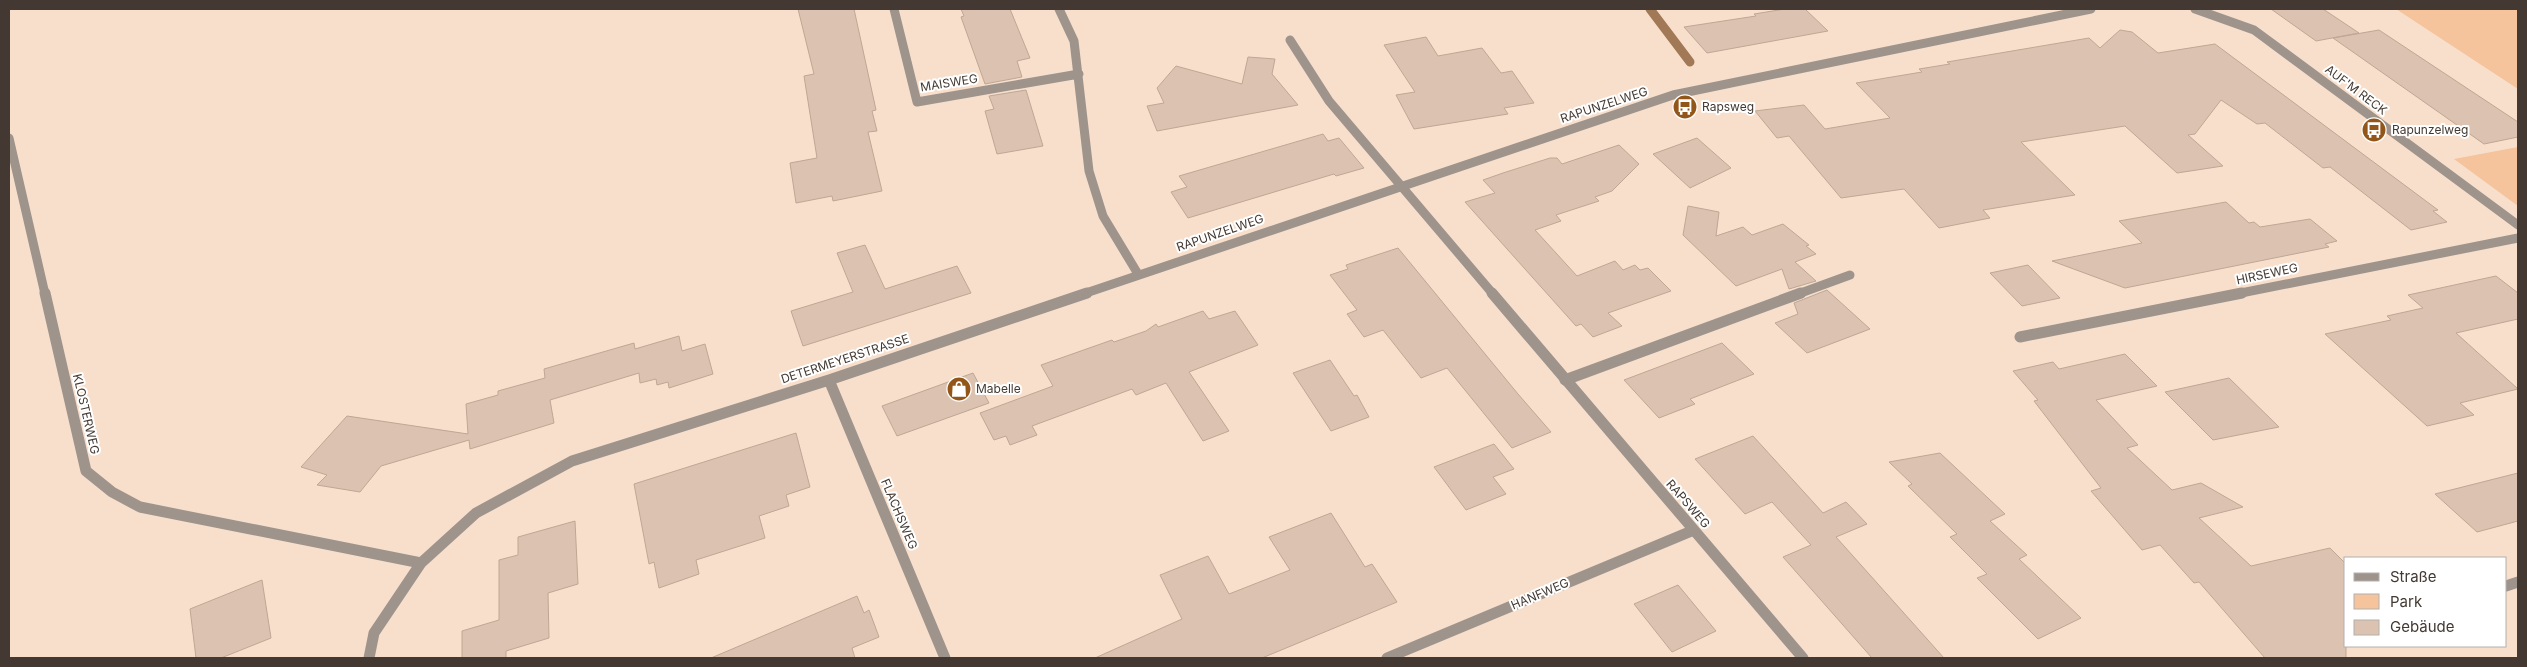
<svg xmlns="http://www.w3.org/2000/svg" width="2527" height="667" font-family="Inter,sans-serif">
  <rect width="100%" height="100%" fill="#f8dfcc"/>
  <path fill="#f5c39c" d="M2396,9H2518V89Z
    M2518,147V206L2454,159Z"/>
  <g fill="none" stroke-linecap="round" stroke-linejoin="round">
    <path stroke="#a27956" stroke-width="9" d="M1650,9L1690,62"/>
  </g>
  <path fill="#dcc3b1" stroke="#bea794" d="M798,9H854L876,110L872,111L877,131L868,132L882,191L833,201L832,196L796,203L790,163L817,158L804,76L814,74Z
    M961,9H1010L1030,58L1017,61L1022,77L985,84L961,17L964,16Z
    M1785,9H1805L1828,31L1707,53L1684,27L1756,16L1754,14Z
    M2271,9H2323L2359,33L2316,41Z
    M2120,30L2132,32L2158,53L2215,44L2438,210L2433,211L2447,222L2411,230L2330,167L2323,168L2265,123L2257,124L2221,100L2195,134L2188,135L2223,166L2177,173L2125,126L2021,142L2075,195L1983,210L1990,218L1939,228L1904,189L1841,198L1789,136L1777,138L1755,111L1804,105L1825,129L1890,118L1856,83L1922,72L1919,69L1950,64L1947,62L2089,38L2100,48Z
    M2379,30L2518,122V137L2484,144L2333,38Z
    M1426,37L1438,56L1482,48L1501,73L1512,71L1534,103L1504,108L1508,114L1414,129L1396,95L1415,92L1384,45Z
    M1248,57L1275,59L1272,74L1298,105L1157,131L1147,106L1164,103L1157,88L1176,66L1242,84Z
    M1026,90L1043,146L997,154L985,111L994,109L989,96Z
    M1323,134L1328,141L1339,138L1364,168L1336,176L1334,174L1188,218L1171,192L1187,187L1179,176Z
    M1697,138L1731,168L1690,188L1653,154Z
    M1619,145L1639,164L1612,191L1595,197L1599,201L1556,215L1561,221L1535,230L1577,276L1615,261L1623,270L1635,265L1640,270L1648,268L1671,291L1608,313L1622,326L1593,337L1581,324L1576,326L1465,202L1495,193L1483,180L1503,173L1550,158H1557L1562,164Z
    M2226,202L2249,223L2254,222L2260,227L2310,219L2337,241L2325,244L2329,247L2125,288L2052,261L2142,243L2119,221Z
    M1688,206L1719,212L1716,236L1743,227L1752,235L1783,224L1809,245L1806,246L1816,254L1795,262L1816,281L1789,289L1782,269L1736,286L1683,235Z
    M865,245L885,289L957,266L971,293L803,346L791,311L853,292L837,253Z
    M1398,248L1518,394L1551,432L1512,448L1447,368L1421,378L1383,330L1364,337L1347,314L1357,310L1330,275L1348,269L1346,265Z
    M2028,265L2060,298L2022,306L1990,273Z
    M2496,276L2518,293V319L2456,333L2518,389L2460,403L2474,415L2427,426L2325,334L2391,320L2387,316L2423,308L2408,295Z
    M1827,290L1870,329L1807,353L1775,323L1798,314L1794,303Z
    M1203,311L1209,319L1235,311L1258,345L1189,372L1229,431L1203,441L1166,383L1136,395L1132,389L1032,426L1037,435L1010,445L1006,436L994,440L980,413L1053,386L1041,365L1112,340L1114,342L1146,331L1156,324L1158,327Z
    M679,336L682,351L705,344L713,374L669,388L668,382L657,385L656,379L640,383L639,373L550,400L554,423L470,449L469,440L381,466L360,492L317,485L327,475L301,467L347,416L468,434L466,404L498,395V391L545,378L544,369L634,343L635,349Z
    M1722,343L1754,374L1690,399L1695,404L1659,418L1624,380Z
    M2125,354L2157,386L2096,400L2138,445L2127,448L2172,490L2201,483L2243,507L2199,518L2251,566L2330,548L2346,564V658H2265L2199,582L2194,583L2160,545L2142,550L2091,491L2101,488L2034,401L2038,400L2013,371L2053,362L2059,369Z
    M1330,360L1354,396L1357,395L1369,417L1331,431L1293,373Z
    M973,373L989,403L897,436L882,406Z
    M2229,378L2279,427L2213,440L2165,392Z
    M796,433L810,487L786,495L789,506L759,516L765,538L696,560L699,574L659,588L654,562L649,564L634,484Z
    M1753,436L1823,513L1846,502L1867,524L1836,537L1944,658H1872L1783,557L1811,545L1772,502L1745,514L1695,459Z
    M1494,444L1514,469L1493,477L1506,494L1466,510L1434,467Z
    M1940,453L2005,514L1990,521L2027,555L2019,559L2081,618L2038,639L1977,578L1987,574L1950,537L1957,534L1908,486L1912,484L1889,462Z
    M2518,473V521L2477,532L2435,494Z
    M1331,513L1365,567L1372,564L1397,602L1262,658H1095L1182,619L1160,575L1208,556L1229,594L1290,570L1269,537Z
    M575,521L578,584L548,593L549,638L506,651V658H462V631L499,620V560L518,555V537Z
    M262,580L271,638L221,658H196L190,609Z
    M1678,585L1716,631L1672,652L1634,604Z
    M857,596L864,613L869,610L879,637L852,648L855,658H711Z"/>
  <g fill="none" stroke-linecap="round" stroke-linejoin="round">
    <path stroke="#9e948c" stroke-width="9" d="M1798,294L1850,275"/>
    <path stroke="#9e948c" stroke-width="11" d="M1565,380L1801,293"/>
    <path stroke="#9e948c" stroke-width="9" d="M894,9L917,102L1079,74
      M1059,9L1074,41L1089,171L1103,216L1138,274
      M2195,9L2254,30L2518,225
      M1290,40L1329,101L1493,294
      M9,138L45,294
      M1083,294L1673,95L2091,9
      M2236,294L2518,238"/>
    <path stroke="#9e948c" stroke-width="11" d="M45,293L86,471L112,492L140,507L421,563
      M1492,293L1803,658
      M2020,337L2242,293
      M829,380L945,658
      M2506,586L2518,582
      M369,658L374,633L421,563L476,513L572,461L829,380L1087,293
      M1387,658L1694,530"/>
  </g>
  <defs>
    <symbol id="bus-disc" viewBox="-11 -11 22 22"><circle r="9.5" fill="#935619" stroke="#fff"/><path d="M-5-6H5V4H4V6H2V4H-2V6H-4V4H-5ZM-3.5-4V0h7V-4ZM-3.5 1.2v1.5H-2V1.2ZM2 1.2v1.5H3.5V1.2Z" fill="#fff"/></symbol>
    <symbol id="shop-disc" viewBox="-11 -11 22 22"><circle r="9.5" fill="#935619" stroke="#fff"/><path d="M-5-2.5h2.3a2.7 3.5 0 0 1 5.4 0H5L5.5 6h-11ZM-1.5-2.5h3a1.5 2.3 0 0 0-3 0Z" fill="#fff"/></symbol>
  </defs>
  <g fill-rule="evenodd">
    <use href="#bus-disc" x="1671" y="93" width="28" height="28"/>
    <use href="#bus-disc" x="2360" y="116" width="28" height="28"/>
    <use href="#shop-disc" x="945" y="375" width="28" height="28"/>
  </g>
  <g text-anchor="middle" stroke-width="4" stroke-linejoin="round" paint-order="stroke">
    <g font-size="12" fill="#433932" stroke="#fff">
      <text transform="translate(949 83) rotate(-9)" y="4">MAISWEG</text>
      <text transform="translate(2356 90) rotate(37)" y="4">AUF'M RECK</text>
      <text transform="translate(1604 105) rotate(-18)" y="4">RAPUNZELWEG</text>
      <text transform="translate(1220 233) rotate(-19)" y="4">RAPUNZELWEG</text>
      <text transform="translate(2267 274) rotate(-12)" y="4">HIRSEWEG</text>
      <text transform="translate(845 359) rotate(-18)" y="4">DETERMEYERSTRASSE</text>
      <text transform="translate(86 414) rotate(77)" y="4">KLOSTERWEG</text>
      <text transform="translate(1688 504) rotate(49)" y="4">RAPSWEG</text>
      <text transform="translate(899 514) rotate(67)" y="4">FLACHSWEG</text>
      <text transform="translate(1540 594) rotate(-23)" y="4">HANFWEG</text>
    </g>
    <g font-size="12" fill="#433932" stroke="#fff" text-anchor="start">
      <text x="1702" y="111">Rapsweg</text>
      <text x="2392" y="134">Rapunzelweg</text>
      <text x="976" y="393">Mabelle</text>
    </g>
  </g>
  <rect width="2527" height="667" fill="none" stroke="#433932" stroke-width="20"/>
  <rect x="2344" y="557" width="162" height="90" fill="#ffffff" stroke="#b4b0ad"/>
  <rect x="2354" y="573" width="25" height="8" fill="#9e948c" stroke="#b4b0ad"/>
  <text x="2390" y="582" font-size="15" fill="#433932">Straße</text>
  <rect x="2354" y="594" width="25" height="15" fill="#f5c39c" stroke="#b4b0ad"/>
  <text x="2390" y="607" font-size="15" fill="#433932">Park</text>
  <rect x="2354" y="620" width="25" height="15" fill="#dcc3b1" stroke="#b4b0ad"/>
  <text x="2390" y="632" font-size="15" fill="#433932">Gebäude</text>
</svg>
